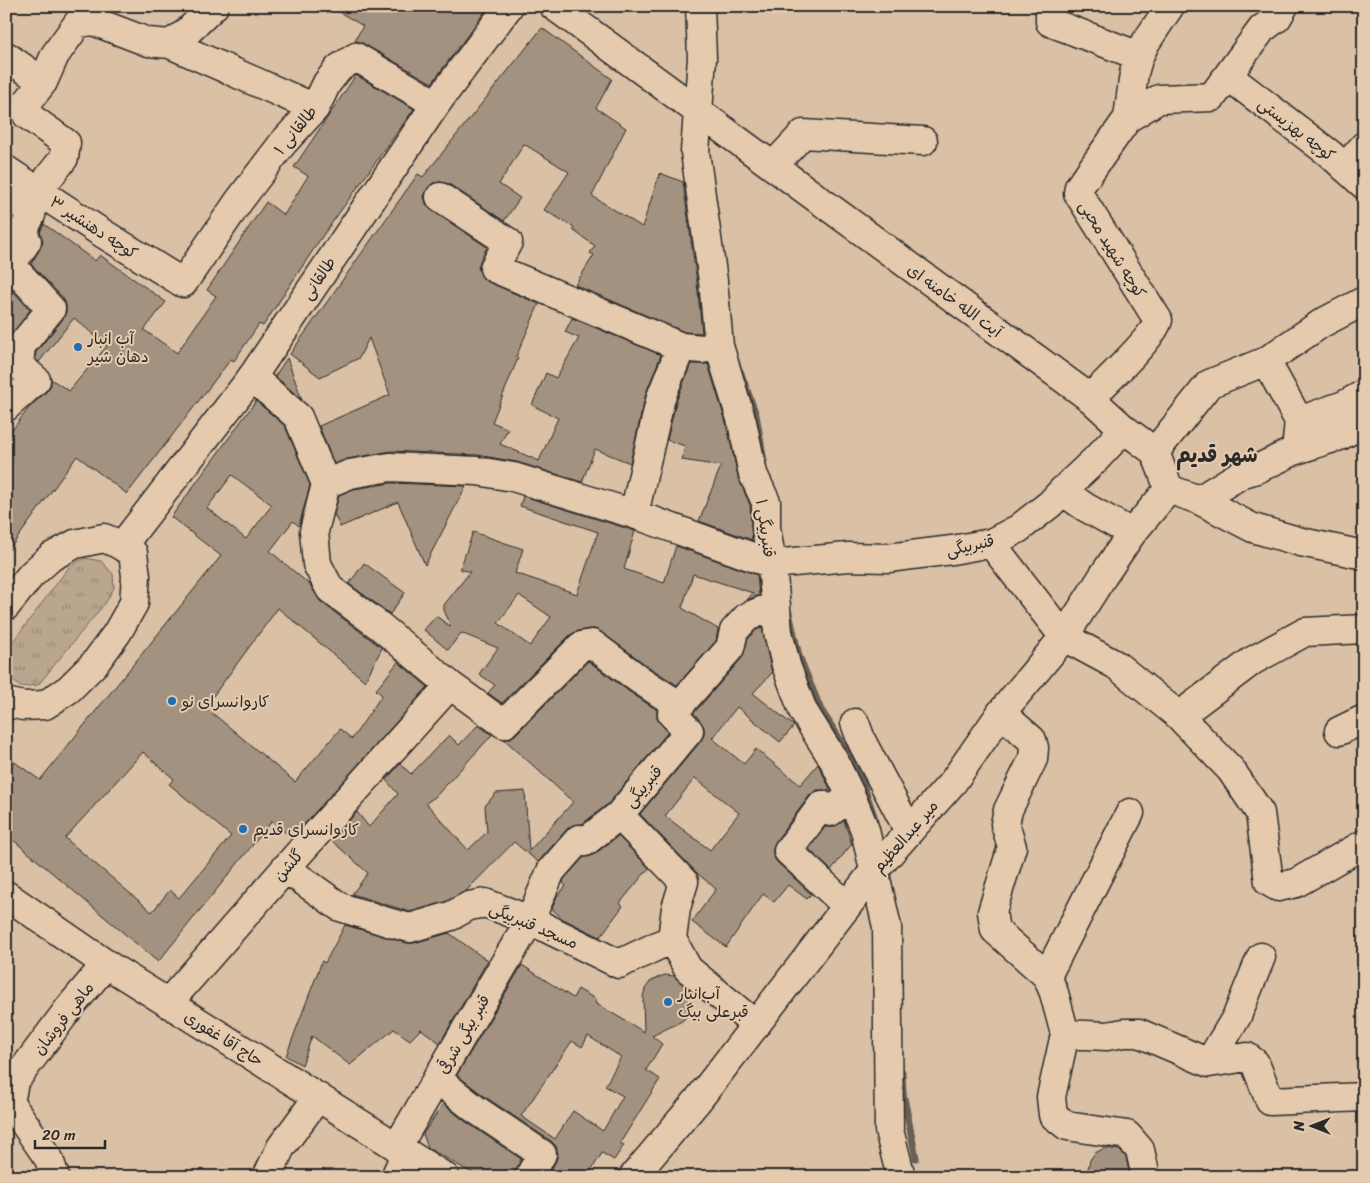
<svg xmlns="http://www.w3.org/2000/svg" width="1370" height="1183" font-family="Sriracha,'Playpen Sans Arabic',sans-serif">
  <defs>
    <pattern id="grass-tufts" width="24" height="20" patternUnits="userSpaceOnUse" patternTransform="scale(1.25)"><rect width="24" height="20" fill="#baa58f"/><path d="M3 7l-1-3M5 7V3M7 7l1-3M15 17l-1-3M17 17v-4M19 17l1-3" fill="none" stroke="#978775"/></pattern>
  </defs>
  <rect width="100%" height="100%" fill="#dac0a5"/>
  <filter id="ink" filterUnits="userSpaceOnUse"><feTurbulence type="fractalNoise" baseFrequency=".02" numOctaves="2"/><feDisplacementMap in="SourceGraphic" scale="10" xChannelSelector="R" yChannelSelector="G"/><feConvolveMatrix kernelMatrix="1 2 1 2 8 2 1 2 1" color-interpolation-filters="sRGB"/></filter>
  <g filter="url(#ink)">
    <path fill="url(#grass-tufts)" stroke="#72685d" d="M85,558L101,561L113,574L114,588L106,602L38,685L20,687L6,674V651L69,567Z"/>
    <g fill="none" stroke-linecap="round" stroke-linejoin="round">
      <path stroke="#675f55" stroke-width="7" d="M740,371L756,415L764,461
        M789,613L799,656L821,710L856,764L875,819
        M902,1072L903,1093L916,1158"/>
    </g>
    <path fill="#a49280" stroke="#2b2b2b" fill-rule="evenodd" d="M329,6H489L432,83L364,44L355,40L363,26Z
      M542,28L612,79L596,108L626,128L592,196L642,227L660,173L683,182L697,283L702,333L685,332L575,285L594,255L590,253L595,246L573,230L574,227L544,210L569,172L524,144L499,184L520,198L504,221L449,184L441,182L433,183L427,189L424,196L426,204L431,210L487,247L480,261L478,268L482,277L488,282L539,304L516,357L518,358L492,422L508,429L500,444L539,461L558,418L532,405L546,373L556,378L579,338L565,332L572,318L661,355L646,393L630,463L595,449L582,482L517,462L478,455L391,451L347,459L334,464L319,426L390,395L369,338L359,358L320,377L290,354L418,174L423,177Z
      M356,75L414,109L321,238L263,326L259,324L234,361L231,359L127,494L77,456L6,554V438L28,409L47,391L51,385V379L69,391L107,346L74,318L39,362L35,359L36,352L63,319L66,312V304L63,298L31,264L40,249L43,241L40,232L44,224L95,261L100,255L166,302L144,330L177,353L216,296L207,290L266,202L284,215L308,176L294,167Z
      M6,283L30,310L7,341L6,340Z
      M287,358L302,400L275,376Z
      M691,364H708L727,426L738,477L750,505L752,540L699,521L721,466L682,460L685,446L667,440L676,402Z
      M256,401L285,426L310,485L299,526L293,521L270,551L310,585L321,602L382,648L365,681L278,608L205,707L295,782L340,729L352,739L382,695L376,690L398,662L428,687L292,838L272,821L158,962L6,834V756L40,780L221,556L171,517ZM232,475L272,505L246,539L207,508ZM143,752L174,779L169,784L231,836L179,898L170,890L152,912L65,838Z
      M391,483L466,486L425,565L398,502L340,527L334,514L339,495L354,489Z
      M523,496L635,531L624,569L664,583L676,546L757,575L759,595L747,600L753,593L693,574L682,608L718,629L716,641L677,685L649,667L601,632L595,629H589L578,631L570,635L502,703L488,693L495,685L479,674L498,648L461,633L448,650L424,630L436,616L451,627L444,610V605L470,572L460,569L473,532L523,549L515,573L577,594L598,532L520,506ZM519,595L551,617L530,646L498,623Z
      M364,563L405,593L390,614L349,584Z
      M762,628L772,673L753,693L794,726L780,742L737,707L712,738L744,764L756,749L800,785L818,764L831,791L824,790H817L810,795L775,842L773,848V856L777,862L811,894L807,899L788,885L774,902L763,894L726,947L692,922L716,889L697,873L640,814L701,741L704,735V727L694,713L742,658L748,639L756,630ZM695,778L739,813L710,850L665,816Z
      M588,661L631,693L657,710V719L668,732L608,804L582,824L573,825L568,828L538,862L514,842L466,891L445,902L410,912L352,894L368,873L331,840L357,812L369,827L398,794L386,780L400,764L411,774L449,735L459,745L478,725L492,735L435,797L426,803L468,850L487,832L485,806L496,793L525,791L529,851L573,802L504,739H509L515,735Z
      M844,821L852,844L831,870L809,849L825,827H833Z
      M618,836L649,868L620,903L623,906L600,937L563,919L552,909L557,896L566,886L563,883L564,879L584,857L595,854Z
      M345,925L407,943H414L449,933L485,959L486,958L488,960L440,1043L421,1029L410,1040L394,1029L350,1065L312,1036L302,1065L286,1056L322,961L325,963Z
      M522,965L573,998L578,989L597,1000L595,1003L644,1032L643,997L645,989L650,982L657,978L665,975L674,976L691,992L693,1000L688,1015L682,1021L652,1036L662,1044L646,1070L660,1079L620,1143L624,1145L614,1160L602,1153L587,1177H547L556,1161L558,1154L556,1146L551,1141L484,1096L457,1075ZM588,1036L621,1057L605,1086L623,1096L603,1131L573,1111L555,1139L521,1116L572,1041L582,1047Z
      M443,1104L466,1122L521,1159L513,1177H479L428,1148L423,1134Z
      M1105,1148L1119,1150L1126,1157L1130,1177H1086L1090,1160L1095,1153Z"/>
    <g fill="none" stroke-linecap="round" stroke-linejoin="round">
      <defs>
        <path id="minor" d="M700,6L702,58L695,152L713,281L719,346L742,422L753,474L766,502V528L772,564L778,632L786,665L803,711L833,759L851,796L865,830L887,927L889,1130L901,1177
          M1050,6V22L1139,56
          M170,44L185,34L214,6
          M6,56L43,82
          M1228,76L1330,154L1364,185
          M1128,118L1159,99L1212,97L1262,29L1277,18L1284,6
          M773,166L803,134L923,141
          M1345,168L1364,146
          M6,170L99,231L183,283L239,201L283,143L315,108L327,83L339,68L356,57L436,104
          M440,197L508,242L494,268L681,347L702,349L719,346
          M23,206L38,191L64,158L66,143L27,115L25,105L43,82L55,55L78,23L93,21L148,42L170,44L315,108
          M1266,361L1299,421
          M252,377L298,417L326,484L314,531L317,564L330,589L381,627L450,685L504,724L581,646L592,644L640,680L680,706
          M1090,398C1104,384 1155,336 1158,320L1078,193L1079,187L1128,118L1134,73L1139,56L1146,42L1170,6
          M6,407L36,380L19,365L21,346L51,309L11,265L27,241L22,234L31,215L14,196
          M1296,450L1299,421L1344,405L1364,394
          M1155,452L1209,384L1266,361L1322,323L1364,301
          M326,484L350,474L390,467L477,471L513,477L634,514L772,564L848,557L888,558L952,550L991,543L1018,529L1050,504L1062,491L1096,459L1124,429
          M1062,491L1085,507L1132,533
          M1199,500L1243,473L1257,469L1296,450L1340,436L1364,423
          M634,514L661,397L681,347
          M991,543L1064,637L1116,665L1179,716L1231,770L1260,813L1269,882L1278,887L1296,883L1364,844
          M1001,713L1032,740L1034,748L1033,759L1008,810L1005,824L1012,847L992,912L995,930L1047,976L1054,993L1065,1034L1107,1036L1124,1033H1139L1209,1063L1247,1057L1255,1063L1270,1101L1364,1097
          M1179,716L1252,661L1305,632L1364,629
          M855,723L862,742L909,831
          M1339,731L1364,719
          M285,868L340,907L391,923L410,928L451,916L469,906L485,903L530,920L619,964L672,939
          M847,906L788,851L822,805L830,812L851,796
          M1047,976L1130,813
          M168,1003L299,853L450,685
          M756,1025L688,969L672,939L676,908L684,882L619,815L689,731L672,714L730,648L734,631L747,617L776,605
          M1065,1034L1051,1097L1053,1115L1067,1126L1127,1135L1140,1150L1146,1177
          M1209,1063L1237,1016L1261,957
          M437,1079L475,1109L542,1154L529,1177
          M397,1147L530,920L551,871L579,839L585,842L619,815
          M55,1177L49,1159L10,1103L14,1082L70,1007L106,964
          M267,1177L281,1147L318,1097
          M395,1177L406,1153"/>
        <path id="major" d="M554,6L1090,398L1124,429L1155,452L1169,489L1199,500L1253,528L1301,542L1364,555
          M122,546L252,377L436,104L509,6
          M6,606L31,575L51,557L75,544L104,538L116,543L133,553L136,576L134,603L117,633L95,663L69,689L45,705L23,706L6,702
          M6,895L106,964L445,1177
          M633,1177L698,1100L874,871L953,782L1001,713L1064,637L1103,576L1132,533L1169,489"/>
      </defs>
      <use href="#minor" stroke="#2b2b2b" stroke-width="31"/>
      <use href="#major" stroke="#2b2b2b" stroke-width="31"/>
      <use href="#minor" stroke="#e5caad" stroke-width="28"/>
      <use href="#major" stroke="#e5caad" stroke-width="28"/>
    </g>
  </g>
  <g fill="#1f6fb2" stroke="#e5caad" stroke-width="2">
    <circle cx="78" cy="347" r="5"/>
    <circle cx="172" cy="701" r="5"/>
    <circle cx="243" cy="829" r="5"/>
    <circle cx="668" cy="1002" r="5"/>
  </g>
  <g text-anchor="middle" stroke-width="4" stroke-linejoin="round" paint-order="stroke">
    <g font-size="16" fill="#2b2b2b" stroke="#e5caad">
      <text transform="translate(1297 129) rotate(38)" y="6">کوچه بهزیستی</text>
      <text transform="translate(295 130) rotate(-51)" y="6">طالقانی ۱</text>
      <text transform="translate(94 227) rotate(33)" y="6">کوچه دهنشیر ۳</text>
      <text transform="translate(1113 249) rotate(58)" y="6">کوچه شهید محبی</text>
      <text transform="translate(318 278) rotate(-56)" y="6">طالقانی</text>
      <text transform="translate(955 300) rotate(36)" y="6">آیت الله خامنه ای</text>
      <text transform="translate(766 528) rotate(82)" y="6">قنبربیگی ۱</text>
      <text transform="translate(970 545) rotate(-13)" y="6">قنبربیگی</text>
      <text transform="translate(643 786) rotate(-50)" y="6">قنبربیگی</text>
      <text transform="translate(905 836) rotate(-49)" y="6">میر عبدالعظیم</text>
      <text transform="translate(288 865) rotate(-49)" y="6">گلشن</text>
      <text transform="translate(534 925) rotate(23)" y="6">مسجد قنبربیگی</text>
      <text transform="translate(63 1018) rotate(-52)" y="6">ماهی فروشان</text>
      <text transform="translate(463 1034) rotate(-60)" y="6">قنبر بیگی شرقی</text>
      <text transform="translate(224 1038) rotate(32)" y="6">حاج آقا غفوری</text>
    </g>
    <g font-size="16" fill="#2b2b2b" stroke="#e5caad" text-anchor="start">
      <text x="88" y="344">آب انبار<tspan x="88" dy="18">دهان شیر</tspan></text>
      <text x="182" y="707">کاروانسرای نو</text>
      <text x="253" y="835">کاروانسرای قدیم</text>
      <text x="678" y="999">آب‌انبار<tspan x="678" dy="18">قبرعلی بیگ</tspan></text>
    </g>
    <g font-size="21" font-weight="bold" fill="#2b2b2b" stroke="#e5caad">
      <text x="1217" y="462">شهر قدیم</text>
    </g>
  </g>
  <rect width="1370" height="1183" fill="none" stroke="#e5caad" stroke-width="25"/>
  <rect x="12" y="12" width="1345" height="1158" fill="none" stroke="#2b2b2b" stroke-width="2" filter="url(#ink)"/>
  <g transform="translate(1312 1126) rotate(270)" stroke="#e5caad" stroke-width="4" paint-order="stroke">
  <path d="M0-4L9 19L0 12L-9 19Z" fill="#2b2b2b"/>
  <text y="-8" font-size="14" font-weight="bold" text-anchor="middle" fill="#2b2b2b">N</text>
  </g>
  <path d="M35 1140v8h70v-8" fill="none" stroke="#2b2b2b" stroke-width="2.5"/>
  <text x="42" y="1140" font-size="15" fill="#2b2b2b" stroke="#e5caad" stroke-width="4" paint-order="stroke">20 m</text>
</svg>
